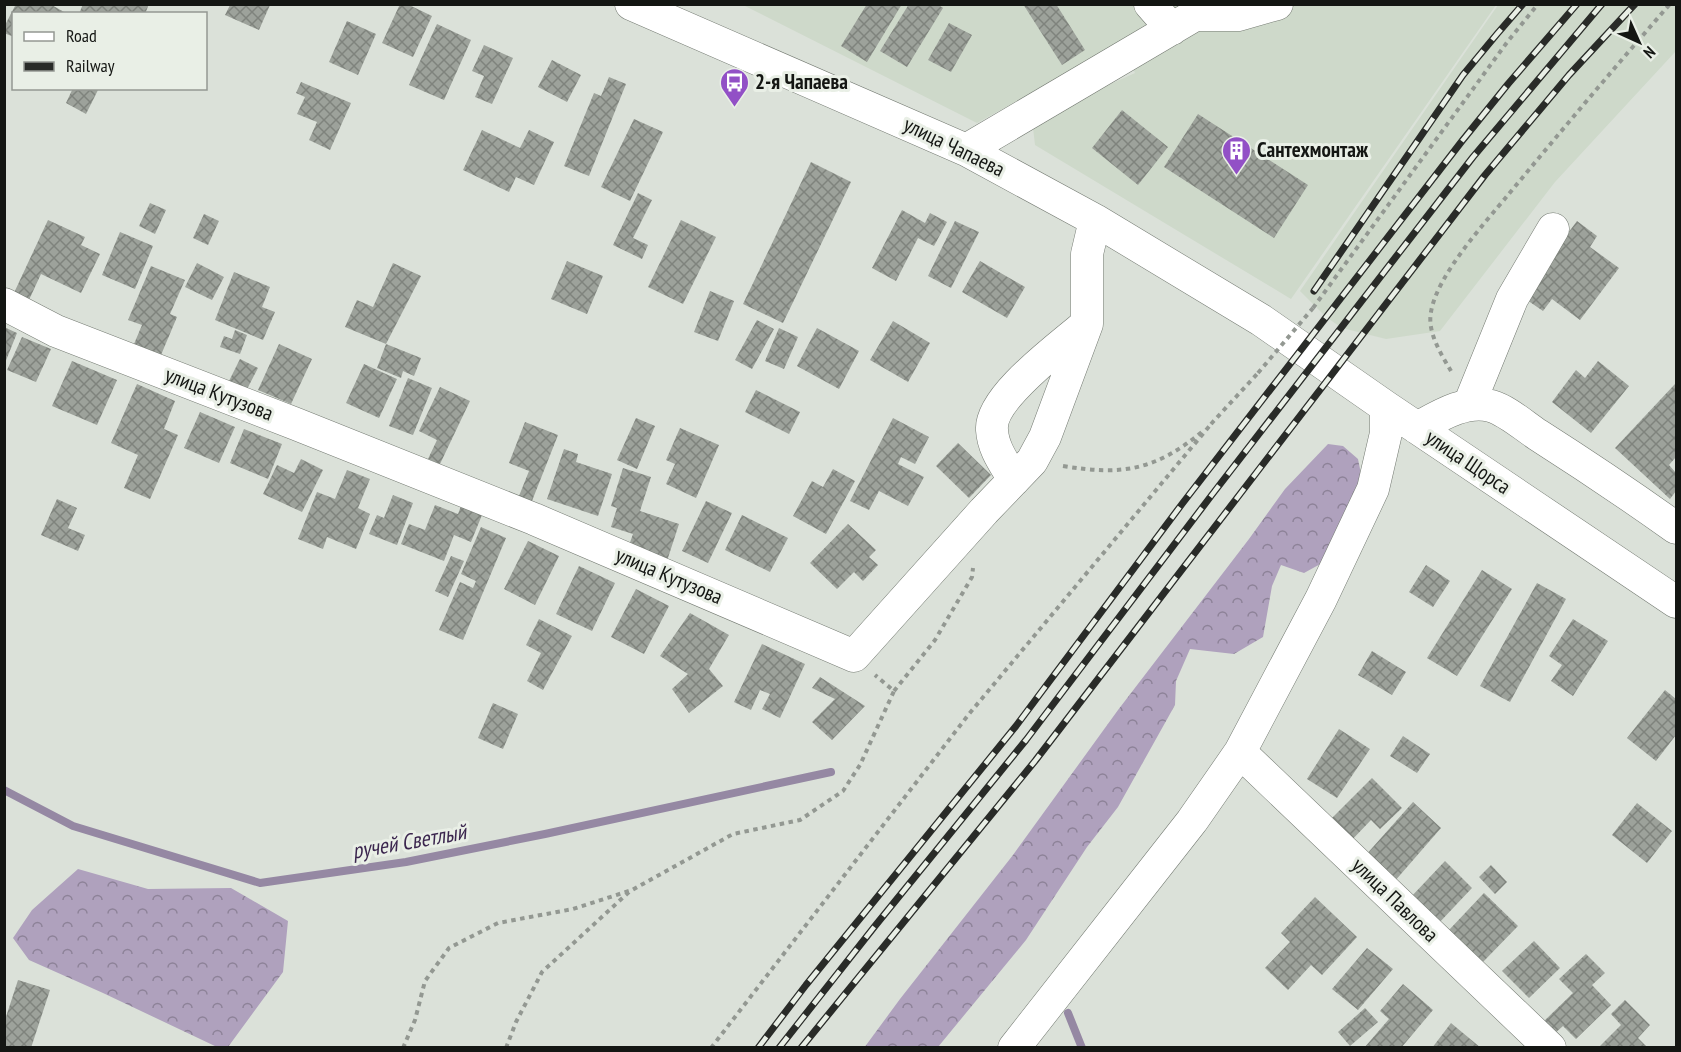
<svg xmlns="http://www.w3.org/2000/svg" width="1681" height="1052" font-family="'PT Sans Narrow',sans-serif">
  <defs>
    <pattern id="forest-crowns" width="20" height="18" patternUnits="userSpaceOnUse" patternTransform="scale(1.5)"><rect width="20" height="18" fill="#afa1bd"/><path d="M2 6a3 3 0 1 1 6 0M12 15a3 3 0 1 1 6 0" fill="none" stroke="#8d8298"/></pattern>
    <pattern id="building-cross-hatch" width="8" height="8" patternUnits="userSpaceOnUse" patternTransform="scale(1.5)"><rect width="8" height="8" fill="#9da29b"/><path d="M0 0l8 8M0 8l8-8" fill="none" stroke="#7f837d"/></pattern>
  </defs>
  <rect width="100%" height="100%" fill="#dbe1d9"/>
  <path fill="#ced9ca" d="M743,5H1496L1291,299L1035,145L1032,119L1135,73L1121,43L977,123Z
    M1498,5H1676V51L1555,182L1440,331L1386,339L1342,328L1326,317L1300,291Z"/>
  <path fill="url(#forest-crowns)" d="M1328,444L1343,446L1358,459L1361,474L1352,506L1324,562L1304,573L1281,565L1272,586L1263,637L1234,654L1190,649L1176,681L1175,705L1118,807L1087,847L1026,940L938,1047L864,1048L900,999L1013,855L1118,710L1249,539L1285,489Z
    M78,869L148,889L231,888L288,921L283,972L228,1047H217L103,993L29,960L13,938L32,910Z"/>
  <g fill="none" stroke-linecap="round" stroke-linejoin="round">
    <path stroke="#9588a3" stroke-width="8" d="M4,790L73,826L260,883L406,862L545,834L831,772
      M1068,1013L1082,1048"/>
  </g>
  <path fill="url(#building-cross-hatch)" d="M16,4H50L64,12L63,14H14V37L4,33V27Z
    M83,4H149L145,14H79Z
    M400,4H407L432,16L413,57L382,43Z
    M867,4H902L867,62L841,46Z
    M909,4H937L943,8L907,67L880,51Z
    M1023,4H1056L1085,50L1062,65Z
    M230,5H270L259,30L225,15Z
    M347,21L376,34L358,75L329,62Z
    M949,23L972,35L951,72L928,60Z
    M437,24L471,40L444,100L409,85Z
    M484,45L513,58L492,104L475,97L484,76L472,71Z
    M552,60L581,75L567,102L538,87Z
    M609,77L626,84L589,176L564,166L594,93L601,96Z
    M301,82L351,103L330,150L309,140L317,122L297,114L305,97L296,93Z
    M73,88H99L86,114L66,103Z
    M1122,110L1168,147L1138,185L1092,148Z
    M1198,114L1308,185L1274,238L1164,167Z
    M634,119L663,132L630,201L601,187Z
    M482,130L520,148L529,130L554,142L534,185L516,177L509,192L463,170Z
    M811,162L851,182L783,323L743,304Z
    M638,193L652,200L633,238L648,245L642,259L613,245Z
    M150,203L166,210L155,234L139,226Z
    M902,210L925,223L930,213L947,222L934,246L918,238L896,281L872,268Z
    M204,214L219,221L208,245L193,238Z
    M48,220L85,237L81,245L100,254L81,293L41,274L28,302L13,295Z
    M681,220L716,237L683,304L648,287Z
    M955,221L979,232L951,288L928,276Z
    M1577,221L1597,236L1590,247L1619,268L1580,320L1552,299L1543,311L1521,296Z
    M120,232L153,246L135,289L102,275Z
    M567,261L603,276L587,314L551,299Z
    M980,261L1025,287L1007,318L962,292Z
    M197,263L224,277L212,300L185,287Z
    M393,263L421,276L386,344L421,358L414,376L403,371L401,378L377,368L386,344L345,327L357,300L373,307Z
    M151,266L185,280L170,314L177,317L161,355L134,344L142,325L128,320Z
    M234,272L270,287L262,307L275,312L263,340L215,320Z
    M710,291L734,301L718,341L694,332Z
    M757,320L774,329L752,369L735,360Z
    M893,321L930,343L908,382L870,360Z
    M4,327L17,333L5,363H4Z
    M779,328L798,337L784,369L765,361Z
    M817,328L859,351L839,389L797,366Z
    M235,330L247,335L240,354L220,347L224,336L232,339Z
    M22,337L51,349L36,382L7,370Z
    M279,344L312,359L291,404L258,390Z
    M240,359L258,368L243,397L225,389Z
    M72,361L117,380L97,425L52,406Z
    M1598,361L1629,386L1591,433L1552,402L1576,370L1585,378Z
    M364,364L397,379L379,418L346,403Z
    M408,378L432,388L413,435L389,426Z
    M137,384L175,401L164,429L178,435L150,499L124,488L138,455L111,443Z
    M1675,384L1676,385V457L1669,465L1676,473V491L1670,499L1615,448Z
    M440,387L470,401L440,464L428,459L437,440L419,431Z
    M756,390L800,412L789,434L745,412Z
    M200,412L235,427L219,463L184,448Z
    M636,418L655,426L637,469L617,460Z
    M893,418L929,437L915,464L901,457L898,464L924,477L908,506L879,491L869,510L850,501Z
    M525,422L558,435L530,506L517,501L529,471L509,463Z
    M680,428L719,445L696,498L666,484L675,464L666,460Z
    M244,429L282,444L268,479L230,463Z
    M958,443L991,475L969,498L936,466Z
    M564,449L578,454L576,462L612,474L598,516L547,499Z
    M301,459L323,470L302,512L263,494L277,465L294,473Z
    M623,468L651,477L640,511L679,524L666,564L627,551L633,534L611,527L617,508L611,506Z
    M833,469L855,481L826,534L793,516L812,481L823,487Z
    M347,470L370,479L358,508L370,514L356,549L327,537L323,549L298,539L317,492L335,499Z
    M393,495L413,503L397,545L369,534L377,515L384,518Z
    M57,499L77,508L68,528L85,535L78,551L41,535Z
    M706,501L732,513L708,563L682,551Z
    M435,505L458,514L461,506L482,515L471,542L454,535L444,561L401,544L409,524L425,530Z
    M742,515L788,538L770,572L725,550Z
    M848,524L876,550L869,557L878,565L863,581L854,572L837,589L810,563Z
    M481,527L506,538L463,640L439,630L460,582L473,588L476,581L461,574Z
    M528,541L559,556L535,605L504,589Z
    M451,556L464,561L448,597L435,591Z
    M1426,565L1450,581L1433,607L1409,592Z
    M579,566L615,583L592,631L556,614Z
    M1482,570L1512,589L1457,676L1427,658Z
    M1537,583L1566,599L1510,702L1480,686Z
    M636,589L669,606L644,654L611,637Z
    M690,613L729,635L709,669L723,686L689,713L672,689L688,674L660,656Z
    M539,619L572,636L543,690L527,681L541,653L526,645Z
    M1573,619L1608,641L1573,696L1551,681L1562,665L1549,656Z
    M762,644L805,664L780,718L762,709L770,694L760,690L751,710L734,702Z
    M1372,651L1406,672L1392,695L1358,675Z
    M820,677L865,706L832,740L812,722L835,699L812,688Z
    M1665,690L1676,699V735L1656,761L1627,738Z
    M493,703L518,714L503,749L478,738Z
    M1339,729L1370,749L1337,798L1307,779Z
    M1403,736L1430,754L1417,773L1390,756Z
    M1372,778L1402,808L1380,829L1371,820L1349,843L1328,822Z
    M1413,802L1441,828L1394,882L1365,856Z
    M1637,803L1672,831L1647,863L1612,835Z
    M1445,861L1472,888L1438,924L1410,898Z
    M1491,865L1507,882L1495,894L1479,877Z
    M1484,893L1518,926L1483,962L1449,930Z
    M1315,897L1357,937L1322,975L1311,965L1288,990L1265,968L1290,942L1281,933Z
    M1534,941L1560,968L1529,998L1502,971Z
    M1367,948L1393,969L1358,1010L1332,989Z
    M1586,954L1605,973L1592,985L1611,1005L1576,1039L1563,1026L1553,1035L1542,1023L1573,993L1559,979Z
    M18,980L50,990L31,1048H4V1023Z
    M1403,984L1433,1010L1401,1048H1364L1389,1019L1380,1011Z
    M1625,1000L1650,1025L1638,1038L1648,1048H1598L1621,1025L1611,1014Z
    M1365,1008L1378,1022L1350,1046L1338,1032Z
    M1451,1023L1481,1048H1432Z"/>
  <g fill="none" stroke-linecap="round" stroke-linejoin="round">
    <defs>
      <path id="minor" d="M631,4L966,150L1095,220L1261,320L1386,407L1676,602
        M1150,4L1172,29
        M966,150L1195,15H1238L1277,4
        M4,304L56,331L296,424L534,519L854,656L984,511L1032,461L1045,437L1087,324V254L1095,220
        M1469,405L1512,299L1553,229
        M1417,428C1439,416 1466,399 1491,406C1508,411 1524,426 1538,435C1585,465 1631,496 1676,528
        M1014,480C1005,464 993,449 992,430C989,398 1060,347 1084,326
        M1240,752L1550,1048
        M1014,1048L1192,821L1240,752L1321,599L1373,489L1386,433V407"/>
    </defs>
    <use href="#minor" stroke="#757b73" stroke-width="33"/>
    <path stroke="#939892" stroke-width="4" stroke-dasharray="4.5 4.5" stroke-linecap="butt" d="M1313,308L1508,41L1538,4
      M1451,371C1441,354 1427,332 1431,312C1437,275 1484,224 1508,195C1561,131 1615,67 1670,4
      M1211,424L1258,373
      M1063,466C1123,476 1156,470 1203,431
      M894,691L935,640L972,577L973,568
      M403,1048L415,1020L425,981L449,948L498,923L573,909L632,890L733,834L800,820L843,791L860,765L894,691L875,675
      M506,1048L516,1022L542,972L629,892
      M711,1048L969,714L1212,423"/>
    <use href="#minor" stroke="#fff" stroke-width="32"/>
    <defs>
      <path id="rail" d="M1314,291L1463,75L1497,34L1523,4
        M758,1048L806,985L1016,726L1182,504L1462,141L1508,84L1577,4
        M779,1048L875,926L1026,740L1211,496L1473,157L1602,4
        M801,1048L1035,761L1485,175L1569,75L1635,4"/>
    </defs>
    <use href="#rail" stroke="#292b28" stroke-width="7"/>
    <use href="#rail" stroke="#e9efe6" stroke-width="4.5" stroke-dasharray="14" stroke-linecap="butt"/>
    <path stroke="#939892" stroke-width="4" stroke-dasharray="4.5 4.5" stroke-linecap="butt" d="M1258,373L1313,308"/>
  </g>
  <defs>
    <symbol id="bus-pin" viewBox="-11 -11 22 30"><path d="M0 17L-7.5 6A9.5 9.5 0 1 1 7.5 6Z" fill="#9250c6" stroke="#e9efe6"/><path d="M-5-6H5V4H4V6H2V4H-2V6H-4V4H-5ZM-3.5-4V0h7V-4ZM-3.5 1.2v1.5H-2V1.2ZM2 1.2v1.5H3.5V1.2Z" fill="#fff"/></symbol>
    <symbol id="building-pin" viewBox="-11 -11 22 30"><path d="M0 17L-7.5 6A9.5 9.5 0 1 1 7.5 6Z" fill="#9250c6" stroke="#e9efe6"/><path d="M-4-6H4V6H1V3H-1V6H-4ZM-2.5-4.3h1.7v1.8h-1.7ZM.8-4.3h1.7v1.8H.8ZM-2.5-1h1.7V.8h-1.7ZM.8-1h1.7V.8H.8Z" fill="#fff"/></symbol>
  </defs>
  <g fill-rule="evenodd">
    <use href="#bus-pin" x="718" y="66" width="33" height="45"/>
    <use href="#building-pin" x="1220" y="134" width="33" height="45"/>
  </g>
  <g text-anchor="middle" stroke-width="6" stroke-linejoin="round" paint-order="stroke">
    <g font-size="21" font-weight="bold" fill="#141613" stroke="#e9efe6" text-anchor="start">
      <text x="755" y="89">2-я Чапаева</text>
      <text x="1257" y="157">Сантехмонтаж</text>
    </g>
    <g font-size="21" fill="#141613" stroke="#e9efe6">
      <text transform="translate(954 147) rotate(26)" y="7">улица Чапаева</text>
      <text transform="translate(219 394) rotate(21)" y="7">улица Кутузова</text>
      <text transform="translate(1468 462) rotate(34)" y="7">улица Щорса</text>
      <text transform="translate(669 576) rotate(23)" y="7">улица Кутузова</text>
      <text transform="translate(1395 900) rotate(44)" y="7">улица Павлова</text>
    </g>
    <g font-size="22" font-style="italic" fill="#3b264e" stroke="#e9efe6">
      <text transform="translate(409 841) rotate(-10)" y="8">ручей Светлый</text>
    </g>
  </g>
  <rect width="1681" height="1052" fill="none" stroke="#141613" stroke-width="12"/>
  <rect x="12" y="12" width="195" height="78" fill="#e9efe6" stroke="#949892" stroke-width="1.5"/>
  <rect x="24" y="32" width="30" height="9" fill="#ffffff" stroke="#949892" stroke-width="1.5"/>
  <text x="66" y="42" font-size="18" fill="#141613">Road</text>
  <rect x="24" y="62" width="30" height="9" fill="#292b28" stroke="#949892" stroke-width="1.5"/>
  <text x="66" y="72" font-size="18" fill="#141613">Railway</text>
  <g transform="translate(1639 42) rotate(135)" stroke="#e9efe6" stroke-width="4.5" paint-order="stroke">
  <path d="M0-4.5L10 22L0 15L-10 22Z" fill="#141613"/>
  <text y="-9" font-size="16" font-weight="bold" text-anchor="middle" fill="#141613">N</text>
  </g>
</svg>
